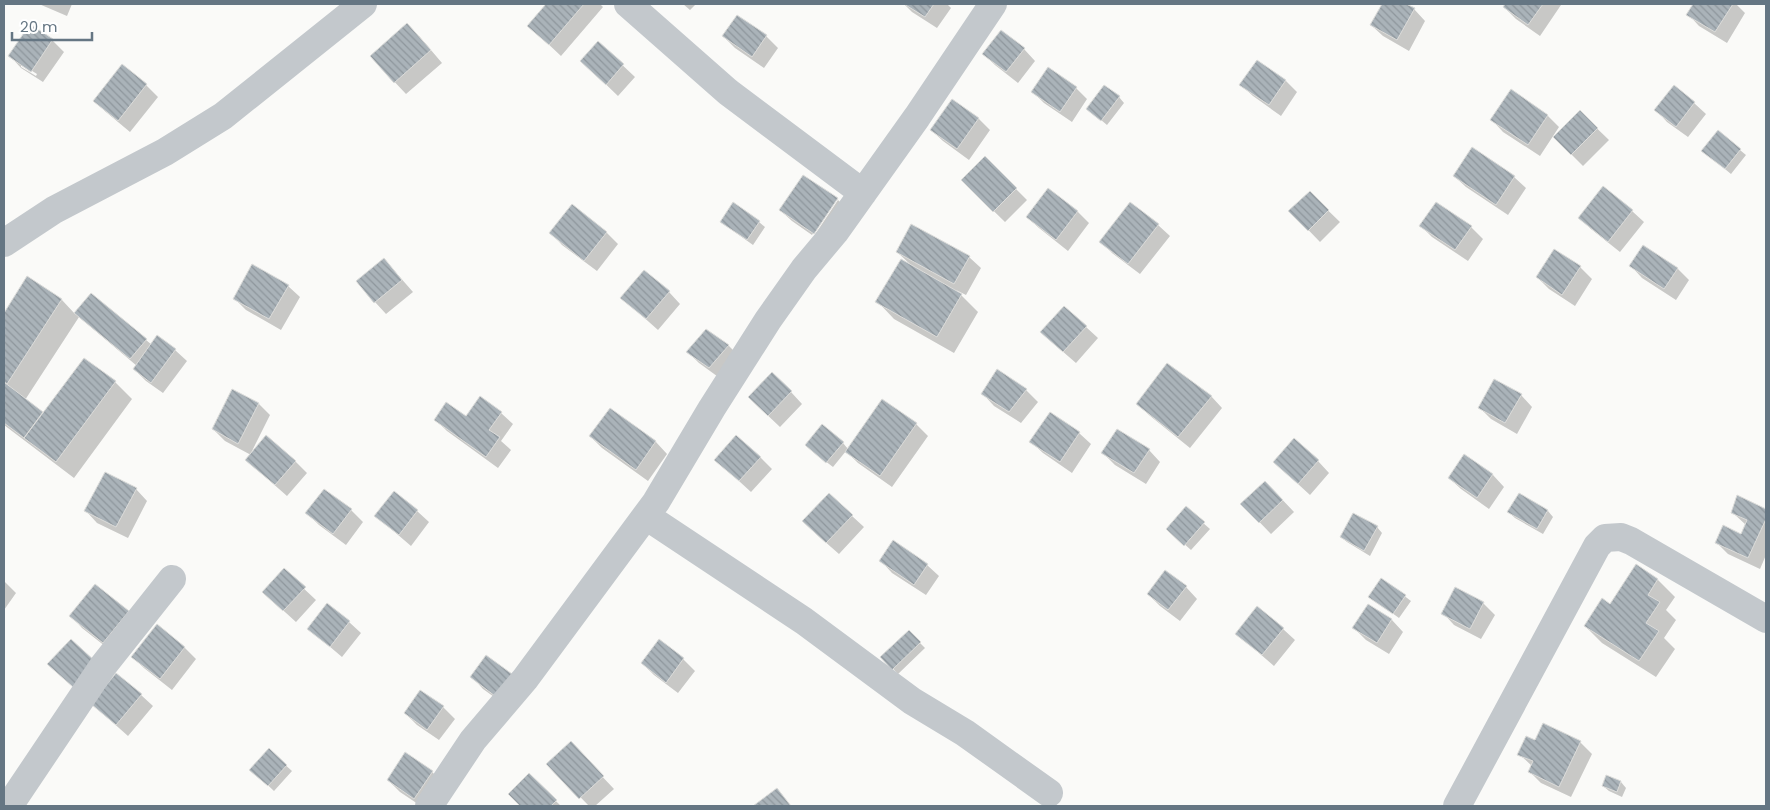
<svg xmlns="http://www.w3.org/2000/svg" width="1770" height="810" font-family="Poppins,sans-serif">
  <defs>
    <pattern id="building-back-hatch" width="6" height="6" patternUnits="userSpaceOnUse" patternTransform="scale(1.25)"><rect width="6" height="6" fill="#aab3b9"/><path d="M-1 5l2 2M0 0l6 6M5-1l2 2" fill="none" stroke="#8e969c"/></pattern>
  </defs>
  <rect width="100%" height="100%" fill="#fafaf8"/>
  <path fill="#0003" fill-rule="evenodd" d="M39,4H72L67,16Z
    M548,4H600L603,7L561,56L529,26Z
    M683,4H696L690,10Z
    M904,4H947L951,8L937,28L912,12Z
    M1383,4H1404L1414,9L1425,21L1409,51L1383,36L1371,25Z
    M1507,4H1560L1561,5L1540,36L1516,19L1504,7Z
    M1694,4H1736L1745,13L1727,43L1699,26L1688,14Z
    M737,16L766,36L778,48L764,68L735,48L723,36Z
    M419,36L442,63L406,94L371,57Z
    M52,40L64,52L43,82L21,68L10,56ZM21,64L37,74L36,76L21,67Z
    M599,43L635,77L618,96L593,72Z
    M1024,49L1035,61L1018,83L995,65L984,54Z
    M122,66L146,85L158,97L130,132L106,112L94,101Z
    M1286,81L1297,92L1281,116L1253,96L1241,85Z
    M1076,88L1087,99L1072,122L1044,103L1033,92Z
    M1511,91L1548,116L1559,127L1540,156L1503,132L1492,120Z
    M1119,97L1124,103L1107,125L1088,109Z
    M952,100L979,119L990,130L969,160L943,141L931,130Z
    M1694,103L1706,114L1688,137L1667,122L1656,110Z
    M1580,112L1609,140L1583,166L1554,137Z
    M1718,132L1746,155L1731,174L1709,156Z
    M985,158L1027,200L1005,222L962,180Z
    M1454,176L1514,177L1526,188L1508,215L1466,187Z
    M803,177L838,200H835L812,235L792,221L780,210Z
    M1603,188L1632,211L1644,222L1620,252L1591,229L1579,217Z
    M1048,189L1078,212L1089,223L1068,251L1039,228L1027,217Z
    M1310,193L1340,222L1320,242L1290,211Z
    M838,200L849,211L814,236Z
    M1436,203L1471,227L1483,239L1468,261L1432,237L1420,225Z
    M572,206L607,233L618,244L597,271L562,245L551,233Z
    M721,222H759L765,227L753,245Z
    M1158,225L1170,236L1140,274L1112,253L1101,241Z
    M1644,247L1678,269L1689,280L1676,300L1642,278L1631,266Z
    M1555,250L1580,267L1592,279L1575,306L1549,289L1537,277Z
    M897,252L969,257L981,268L966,295L956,290L978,312L954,353L894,319L877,301L911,265Z
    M384,259L413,292L386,314L375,302Z
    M27,278L62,300L75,314L146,340L152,345L175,350L187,361L163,393L146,381L134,369L137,366L79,317L25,400L43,414L84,359L115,382L132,399L74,478L4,425V315Z
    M288,286L300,297L281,330L246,310L234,298Z
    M669,292L680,304L658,330L622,298Z
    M1086,327L1098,338L1076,363L1054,344Z
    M706,330L729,346L740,357L721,379L699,363L688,352Z
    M998,371L1026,390L1038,402L1021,423L994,406L983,394Z
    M791,392L802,404L780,427L761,409Z
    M1521,395L1532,407L1517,434L1491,419L1479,407Z
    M1211,396L1222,408L1190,448L1149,415L1138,403Z
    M259,404L270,415L251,453L295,461L307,473L287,496L246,460L251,455L225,441L213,429Z
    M610,409L656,442L667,454L648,481L602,448L590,436Z
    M501,413L513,424L501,441L511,450L498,468L447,431L435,419L466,418Z
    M916,424L928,436L892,487L858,463L846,451L833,467L812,451L843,443L848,449Z
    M1079,433L1091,444L1072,473L1043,453L1031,442Z
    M1149,450L1160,462L1146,484L1115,465L1103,453Z
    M1465,456L1493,475L1504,487L1489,509L1461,489L1449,478Z
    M760,457L772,469L751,492L716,460Z
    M1318,461L1329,473L1310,495L1286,473Z
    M136,489L147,501L128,538L97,523L86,511Z
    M324,491L351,510L363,522L346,545L319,525L307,513Z
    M395,493L417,511L429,522L411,546L376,516Z
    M1277,494L1294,512L1271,534L1242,504Z
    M1519,494L1548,511L1553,517L1543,534L1515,518L1509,512Z
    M1738,497L1766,510V555L1760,569L1728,554L1717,543L1742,536L1746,525L1733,513Z
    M1186,508L1210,529L1191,550L1173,534Z
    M852,516L864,527L839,554L815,533Z
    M1377,527L1382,533L1370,556L1347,542L1341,537Z
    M881,561L927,565L939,576L926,595L892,573Z
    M1636,566L1658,580L1675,597L1666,610L1676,620L1664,638L1675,649L1656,677L1602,643L1585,626L1610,606Z
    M284,570L316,600L296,622L275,603Z
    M1382,579L1411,601L1399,618L1370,597Z
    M4,581L16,593L4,610Z
    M95,586L128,612L115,654L82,628L71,616Z
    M1186,587L1197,599L1180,621L1160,606L1148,594Z
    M1483,603L1495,615L1481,639L1454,625L1443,613Z
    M1368,606L1392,620L1403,632L1389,654L1366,640L1354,628Z
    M349,622L361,633L342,657L309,629Z
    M1283,629L1295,640L1274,666L1237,634Z
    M909,632L925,648L898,674L882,657Z
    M659,641L683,659L695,671L678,693L654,675L642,663Z
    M184,647L196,659L172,690L144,668L133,657Z
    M487,657L508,707L483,689L472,677Z
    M141,695L153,706L128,736L92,704Z
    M443,707L455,719L439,740L417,725L405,713Z
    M1535,742H1580L1592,754L1571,797L1541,783L1529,771L1532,766L1519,754Z
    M269,750L292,771L274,791L257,775Z
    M582,755L614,789L595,806H589L548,764Z
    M432,772L444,783L421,806L400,792L388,780Z
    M529,775L561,806H522L510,794Z
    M1621,782L1626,788L1622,797L1609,791L1603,786Z"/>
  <path fill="url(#building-back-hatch)" stroke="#dcdcda" d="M546,4H584L549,45L527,26Z
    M904,4H934L925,17Z
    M1382,4H1406L1415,8L1397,40L1370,25Z
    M1505,4H1543L1528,25L1503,7Z
    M1693,4H1733L1715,32L1686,15Z
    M737,15L767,35L752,57L722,36Z
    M407,23L431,50L394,83L370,56Z
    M30,24L53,39L31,72L8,56Z
    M1001,30L1025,48L1006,72L982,54Z
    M598,41L624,64L606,85L580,61Z
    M1257,60L1286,80L1269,105L1239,85Z
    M122,64L147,84L118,121L93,101Z
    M1048,67L1077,87L1060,112L1031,92Z
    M1104,85L1120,96L1101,121L1086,109Z
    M1674,85L1695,102L1676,127L1654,110Z
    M1511,89L1548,115L1528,145L1490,120Z
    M952,99L979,118L957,149L930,130Z
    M1580,110L1598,128L1571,155L1553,137Z
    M1718,130L1741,149L1725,169L1701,151Z
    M1472,147L1515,176L1496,205L1453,176Z
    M985,156L1017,188L993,212L961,180Z
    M803,175L838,198L814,234L779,210Z
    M1603,186L1633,210L1608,242L1578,218Z
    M1048,188L1078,211L1056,240L1026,217Z
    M1310,191L1329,210L1308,231L1288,211Z
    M733,202L760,221L747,240L720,222Z
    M1130,202L1159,224L1128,264L1099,242Z
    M1436,202L1472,226L1455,250L1419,226Z
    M572,204L607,232L584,261L549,233Z
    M911,224L970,256L954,284L896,252Z
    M1643,245L1678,268L1664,289L1629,266Z
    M1554,249L1581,266L1562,295L1536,277Z
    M384,258L402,280L374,303L356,281Z
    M901,259L962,294L937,337L875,302Z
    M252,264L289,285L269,319L233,299Z
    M644,270L670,291L646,319L620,298Z
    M27,276L62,299L7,384L4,382V313Z
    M91,293L147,339L130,359L74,313Z
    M1064,306L1087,326L1063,352L1040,332Z
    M706,329L729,345L709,368L686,352Z
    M157,335L176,349L151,383L133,369Z
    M84,358L116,381L56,462L24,438Z
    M1167,363L1212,396L1178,437L1136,404Z
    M997,369L1027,389L1009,412L981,394Z
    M772,372L792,391L768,416L748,397Z
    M1494,379L1522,394L1505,423L1478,408Z
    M4,382L43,412L24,438L4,423Z
    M232,389L259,403L238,444L212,429Z
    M480,396L502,412L489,430L500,437L486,457L434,420L446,402L466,416Z
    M882,399L917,423L880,476L845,452Z
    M610,408L656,441L636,470L589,436Z
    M1050,412L1080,432L1060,462L1029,442Z
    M822,424L844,442L826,463L805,445Z
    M1117,429L1150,449L1134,473L1101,453Z
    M266,435L296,461L275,485L245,460Z
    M736,435L761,457L739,481L714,460Z
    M1294,438L1319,460L1298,484L1273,462Z
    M1464,454L1493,474L1477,498L1448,478Z
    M105,472L137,488L116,527L84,511Z
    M1265,481L1283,500L1259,523L1240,504Z
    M324,489L352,509L333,534L305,513Z
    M394,491L418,510L399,535L374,516Z
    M829,493L853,515L826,543L802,521Z
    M1519,493L1548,510L1537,529L1507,512Z
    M1737,495L1766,509V519L1748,558L1715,543L1723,525L1741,534L1747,520L1731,513Z
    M1186,506L1205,522L1184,546L1166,529Z
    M1353,513L1378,526L1364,551L1340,537Z
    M893,540L928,564L914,585L879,561Z
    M1636,564L1658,579L1648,595L1660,602L1646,623L1659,631L1639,661L1584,626L1602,598L1610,604Z
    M284,568L306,587L283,611L262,592Z
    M1165,570L1187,586L1168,610L1147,594Z
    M1381,578L1406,595L1393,614L1368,597Z
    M95,584L129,611L103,643L69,616Z
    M1455,587L1484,602L1470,629L1441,614Z
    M327,603L350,621L330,647L307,629Z
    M1368,604L1392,619L1377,643L1352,628Z
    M1257,606L1284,628L1262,655L1235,634Z
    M157,624L185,647L160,679L131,657Z
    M909,630L921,642L892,670L880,657Z
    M71,639L96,662L73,687L47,664Z
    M659,639L684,658L666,683L641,663Z
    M486,655L512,674L495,696L470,677Z
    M116,673L142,694L116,725L91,704Z
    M420,690L444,706L427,730L404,713Z
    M1543,723L1581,741L1559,787L1528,772L1533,761L1517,755L1526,736L1535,740Z
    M571,741L604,776L579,799L546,764Z
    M269,748L287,765L268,786L249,770Z
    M405,752L433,771L414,799L387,780Z
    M529,773L557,800L551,806H520L508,794Z
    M1606,775L1621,781L1617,792L1602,786Z
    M777,788L791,806H753Z"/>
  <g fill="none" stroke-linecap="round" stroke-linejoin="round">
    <path stroke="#c3c8cc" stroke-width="28" d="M628,4L728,92L863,193
      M4,243L54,210L165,152L223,116L363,4
      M646,516L804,621L912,701L965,733L1049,793
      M9,806L103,666L172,579
      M429,806L473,740L525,679L656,502L712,408L768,320L804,269L835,232L917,117L993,4
      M1457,806L1597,546L1605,538L1621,537L1631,541L1766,619"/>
  </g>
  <rect width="1770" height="810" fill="none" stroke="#657683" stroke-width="10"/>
  <path d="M12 32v8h80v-8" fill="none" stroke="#657683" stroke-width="2.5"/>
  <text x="20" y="32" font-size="15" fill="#657683" stroke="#ffffff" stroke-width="4" paint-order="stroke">20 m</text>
</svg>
